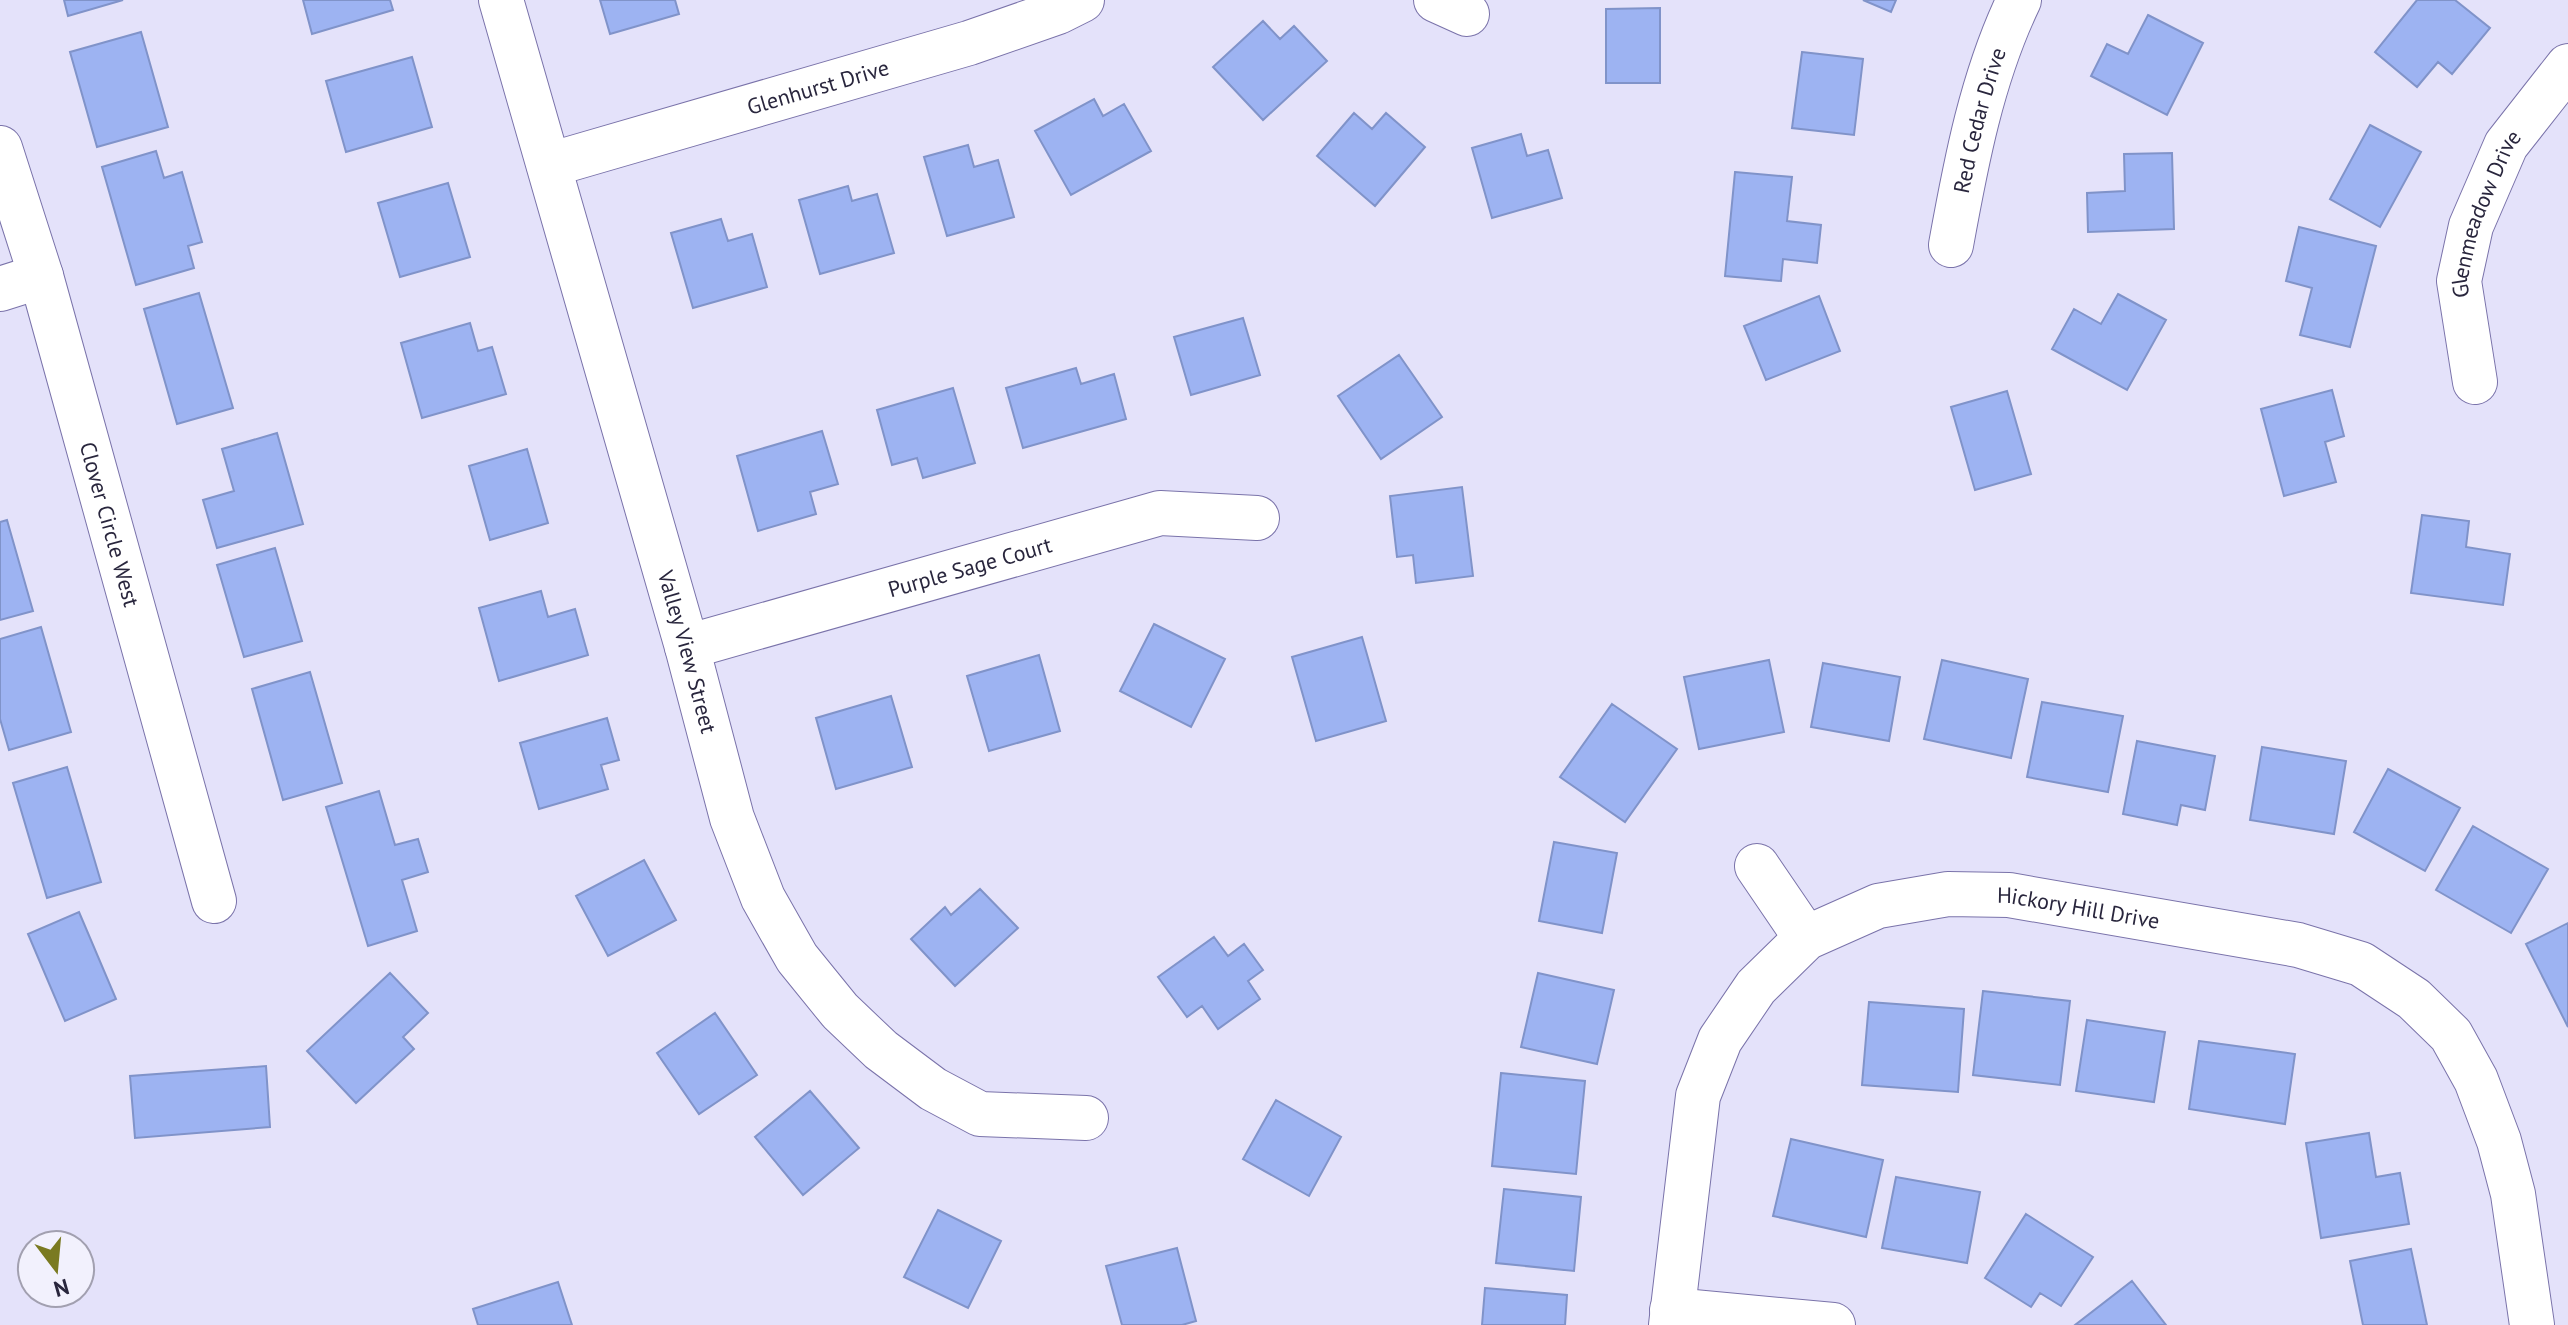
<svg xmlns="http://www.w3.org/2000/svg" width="2568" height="1325" font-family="'PT Sans',sans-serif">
  <rect width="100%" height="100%" fill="#e4e2fa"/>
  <path fill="#9db3f2" stroke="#8093c9" stroke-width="2" d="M64,0H123L68,16Z
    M303,0H390L393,10L312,34Z
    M600,0H675L679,14L610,34Z
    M1863,0H1896L1891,12Z
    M2417,0H2455L2490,28L2452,74L2438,62L2417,87L2375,52Z
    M1660,8V83H1606V9Z
    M2148,15L2203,43L2167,115L2091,76L2107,44L2128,54Z
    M1263,21L1280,39L1294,26L1327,61L1263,120L1213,67Z
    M141,32L168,127L97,147L70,52Z
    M1802,52L1863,59L1854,135L1792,128Z
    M412,57L432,127L346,152L326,81Z
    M1094,99L1103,116L1124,104L1151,151L1071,195L1035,131Z
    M1354,113L1372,129L1386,113L1425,147L1375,206L1317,156Z
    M2370,125L2421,152L2380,227L2330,199Z
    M1521,134L1527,156L1548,150L1562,198L1492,218L1472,148Z
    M968,145L974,167L998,160L1014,217L947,236L924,157Z
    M156,151L164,178L182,172L202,242L188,246L194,268L136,285L102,167Z
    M2172,153L2174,229L2088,232L2087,193L2125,191L2124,154Z
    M1735,172L1792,177L1787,221L1821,225L1817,263L1783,259L1781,281L1725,276Z
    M448,183L470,257L400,277L378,203Z
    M848,186L852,201L877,194L894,253L820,274L799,200Z
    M721,219L728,241L752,234L767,287L693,308L671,233Z
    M2299,227L2376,246L2350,347L2300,335L2312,288L2286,281Z
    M199,293L233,408L177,424L144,309Z
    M2118,294L2166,320L2127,390L2052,349L2074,309L2101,324Z
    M1819,296L1840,351L1766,380L1744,326Z
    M1243,318L1260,375L1191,395L1174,337Z
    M470,323L478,351L492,347L506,394L422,418L401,343Z
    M1399,355L1442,417L1381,459L1338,396Z
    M1076,368L1081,384L1114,374L1126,419L1023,448L1006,388Z
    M953,388L975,463L923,478L917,458L892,465L877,410Z
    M2332,390L2344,436L2325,442L2336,482L2284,496L2261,409Z
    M2007,391L2031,474L1975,490L1951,407Z
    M822,431L838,484L810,492L816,514L758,531L737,456Z
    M277,433L303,524L217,548L203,500L234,491L222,449Z
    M527,449L548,523L490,540L469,466Z
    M1462,487L1473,576L1416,583L1413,555L1397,557L1390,496Z
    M2422,515L2469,521L2466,547L2510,554L2503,605L2411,593Z
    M7,520L33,611L0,620V522Z
    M275,548L302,641L244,657L217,565Z
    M541,591L548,617L575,609L588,655L499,681L479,608Z
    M1154,624L1225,659L1191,727L1120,691Z
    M41,627L71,732L9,750L0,719V639Z
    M1362,637L1386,721L1316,741L1292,657Z
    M1039,655L1060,731L989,751L967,676Z
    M1769,660L1784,732L1699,749L1684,677Z
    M1942,660L2028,679L2011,758L1924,739Z
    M1823,663L1900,677L1889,741L1811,727Z
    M310,672L342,783L283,800L252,689Z
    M891,696L912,767L836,789L816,718Z
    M2042,702L2123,716L2108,792L2027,777Z
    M1612,704L1677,749L1625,822L1560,777Z
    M607,718L619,760L601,765L608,789L539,809L520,743Z
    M2137,741L2215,756L2205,810L2181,805L2177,825L2123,814Z
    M2262,747L2346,761L2334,834L2250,820Z
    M67,767L101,882L47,898L13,783Z
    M2388,769L2460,808L2425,871L2354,832Z
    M379,791L395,845L418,839L428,872L402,880L417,931L368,946L326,807Z
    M2473,826L2548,869L2511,933L2436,890Z
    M1554,842L1617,853L1602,933L1539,921Z
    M644,860L676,920L608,956L576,896Z
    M980,889L1018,928L955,986L911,939L945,907L951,915Z
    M79,912L116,999L65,1021L28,934Z
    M2568,923V1027L2526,944Z
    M1214,937L1228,956L1244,944L1263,970L1248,981L1260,999L1218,1029L1202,1006L1187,1017L1158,977Z
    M390,973L428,1013L403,1037L414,1049L356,1103L307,1051Z
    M1538,973L1614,990L1597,1064L1521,1047Z
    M1983,991L2070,1001L2060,1085L1973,1075Z
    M1869,1002L1964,1009L1958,1092L1862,1085Z
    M715,1013L757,1075L699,1114L657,1053Z
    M2087,1020L2165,1032L2154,1102L2076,1091Z
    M2199,1041L2295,1054L2285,1124L2189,1109Z
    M266,1066L270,1127L135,1138L130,1076Z
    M1501,1073L1585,1081L1576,1174L1492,1166Z
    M810,1091L859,1148L803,1195L755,1137Z
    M1276,1100L1341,1137L1309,1196L1243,1159Z
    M2369,1133L2376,1177L2400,1173L2409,1224L2321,1238L2306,1143Z
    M1791,1139L1883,1160L1866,1237L1773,1216Z
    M1896,1177L1980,1192L1967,1263L1882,1248Z
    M1504,1189L1581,1197L1574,1271L1496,1263Z
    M938,1210L1001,1241L968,1308L904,1277Z
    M2026,1214L2093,1257L2061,1306L2040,1293L2031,1307L1985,1278Z
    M1177,1248L1196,1321L1182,1325H1122L1106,1266Z
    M2411,1249L2427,1325H2363L2350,1261Z
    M2132,1281L2166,1325H2075Z
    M558,1282L572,1325H478L473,1309Z
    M1485,1288L1567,1295L1565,1325H1482Z"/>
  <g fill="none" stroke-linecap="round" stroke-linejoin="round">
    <defs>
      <g id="minor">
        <path id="s1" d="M501,0L687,647L732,818L763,898L797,958L840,1011L881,1050L933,1089L980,1114L1086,1118"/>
        <path d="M1436,0L1467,14"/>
        <path id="s2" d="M0,148L41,276L214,901"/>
        <path id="s3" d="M549,165L969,43L1058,12L1082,0"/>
        <path id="s4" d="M1951,245C1966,162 1982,77 2019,0"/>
        <path d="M0,289L41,276"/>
        <path id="s5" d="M2475,382L2459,281L2471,226L2506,145L2568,66"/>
        <path id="s6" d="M687,647L1160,513L1257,518"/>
        <path d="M1757,866L1806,938"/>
        <path d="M1672,1310L1833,1325"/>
        <path id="s7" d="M1671,1325L1698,1096L1720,1040L1756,987L1806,938L1878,906L1948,894L2009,895L2298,945L2361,964L2414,999L2451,1035L2476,1080L2499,1141L2513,1194L2532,1325"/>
      </g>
    </defs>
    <use href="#minor" stroke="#7a73aa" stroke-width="46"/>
    <use href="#minor" stroke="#fff" stroke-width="44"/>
  </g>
  <g text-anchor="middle" stroke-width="8" stroke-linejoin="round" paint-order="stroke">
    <g font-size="22" fill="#29263d" stroke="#f2f1fd">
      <text dy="8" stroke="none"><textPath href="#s3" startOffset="280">Glenhurst Drive</textPath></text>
      <text dy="8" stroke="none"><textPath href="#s4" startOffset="128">Red Cedar Drive</textPath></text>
      <text dy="8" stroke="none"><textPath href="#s5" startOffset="174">Glenmeadow Drive</textPath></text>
      <text dy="8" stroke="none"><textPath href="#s2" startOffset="392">Clover Circle West</textPath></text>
      <text dy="8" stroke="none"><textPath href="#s6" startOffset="294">Purple Sage Court</textPath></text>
      <text dy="8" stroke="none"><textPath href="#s1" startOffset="678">Valley View Street</textPath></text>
      <text dy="8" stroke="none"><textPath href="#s7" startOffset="706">Hickory Hill Drive</textPath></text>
    </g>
  </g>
  <g transform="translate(56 1269) rotate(164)"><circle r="38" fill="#f2f1fd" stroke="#a2a0b0" stroke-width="2"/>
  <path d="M0-6L14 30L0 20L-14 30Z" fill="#7a7a21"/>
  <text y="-12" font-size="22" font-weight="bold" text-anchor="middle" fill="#29263d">N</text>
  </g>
</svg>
